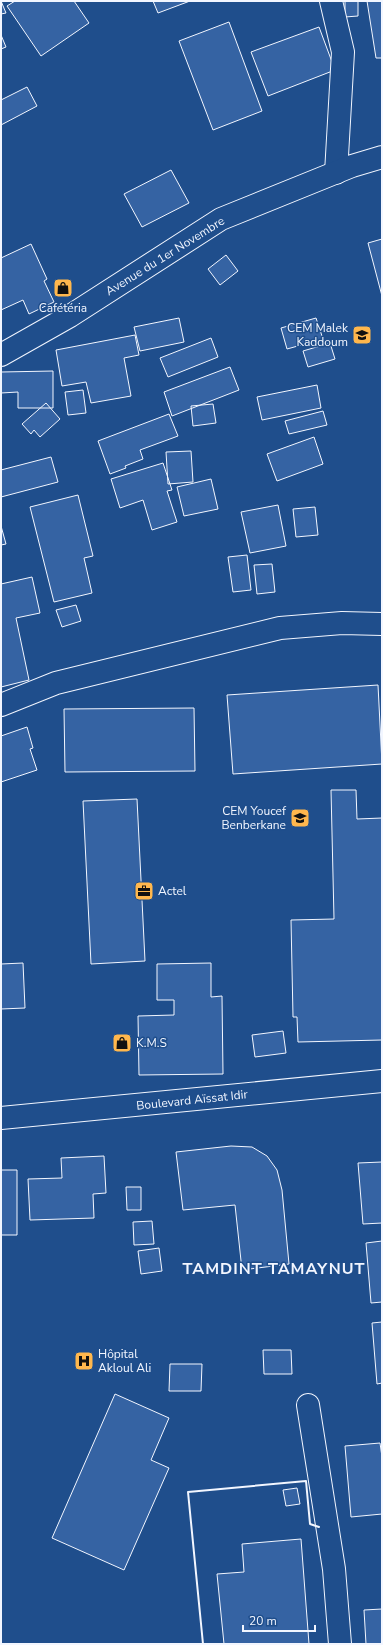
<svg xmlns="http://www.w3.org/2000/svg" width="383" height="1645" font-family="'Nunito Sans',sans-serif">
  <rect width="100%" height="100%" fill="#1f4e8c"/>
  <path fill="#3563a3" stroke="#f2f6ff" d="M1,1L6,13L1,14Z
    M15,1H74L89,23L41,56L7,6Z
    M153,1H190L158,13Z
    M345,1H358V16L345,17Z
    M367,1H382V58H376Z
    M229,22L262,111L213,130L179,41Z
    M319,27L335,70L268,96L251,52Z
    M1,35L6,47L1,49Z
    M27,87L37,106L1,125V100Z
    M171,170L189,203L142,227L124,194Z
    M382,239V296L368,243Z
    M31,244L47,279L44,281L54,302L29,314L23,300L1,310V258Z
    M226,255L238,271L220,285L208,269Z
    M179,318L184,342L140,351L134,327Z
    M316,318L323,339L287,349L281,328Z
    M135,335L139,355L124,358L131,396L91,403L86,382L62,386L56,350Z
    M211,338L218,357L168,377L160,358Z
    M330,343L335,359L308,367L303,351Z
    M230,367L239,390L172,416L164,392Z
    M53,371V408H18V392L1,393V372Z
    M317,385L321,408L262,420L257,397Z
    M83,390L86,413L68,415L65,392Z
    M46,403L60,419L40,437L34,430L31,434L22,424Z
    M213,404L216,423L193,426L191,406Z
    M323,411L327,425L289,434L285,421Z
    M169,414L178,436L140,450L143,459L125,466L126,468L110,474L98,441Z
    M314,437L323,464L277,481L267,454Z
    M191,451L193,482L168,484L166,452Z
    M51,457L58,482L1,497V470Z
    M163,463L172,490L167,491L177,522L152,530L143,500L120,508L111,479Z
    M211,479L218,509L184,516L177,487Z
    M78,495L93,556L84,558L92,593L54,602L30,507Z
    M278,505L286,546L250,553L241,512Z
    M315,507L318,535L296,537L293,509Z
    M1,526L6,544L1,545Z
    M247,555L251,590L233,592L228,557Z
    M272,564L275,592L257,594L254,565Z
    M32,577L40,613L16,618L29,680L1,687V584Z
    M76,605L81,621L62,627L56,610Z
    M378,685L382,764L233,774L227,695Z
    M194,708L195,771L65,772L64,709Z
    M27,727L33,748L30,749L37,770L1,782V736Z
    M331,790H356L357,819L382,818V1040L298,1042L297,1017H293L291,920L334,919Z
    M137,799L145,961L91,964L83,801Z
    M23,963L25,1008L1,1009V964Z
    M211,963V997L222,996L223,1074L139,1075L138,1016L174,1015V1000H157V964Z
    M283,1031L286,1053L255,1057L252,1035Z
    M231,1146L252,1147L267,1156L277,1170L282,1190L289,1264L242,1270L235,1205L183,1210L176,1152Z
    M104,1156L106,1193L93,1194L94,1218L30,1220L28,1179L62,1178L61,1158Z
    M382,1162V1223L363,1224L358,1163Z
    M1,1170H17V1235H1Z
    M126,1187H141V1210H127Z
    M152,1221L154,1244L134,1245L133,1222Z
    M382,1241V1302L371,1303L366,1243Z
    M159,1248L162,1271L141,1274L138,1251Z
    M382,1322V1383L377,1384L372,1323Z
    M263,1350H291L292,1374H264Z
    M170,1364H202L201,1391H169Z
    M115,1394L169,1418L151,1460L169,1468L124,1570L52,1538Z
    M380,1443L382,1457V1514L351,1517L345,1446Z
    M297,1488L300,1504L286,1506L283,1490Z
    M301,1539L309,1644H224L217,1574L244,1572L242,1544Z
    M382,1609V1644H366L364,1610Z"/>
  <g fill="none" stroke-linecap="round" stroke-linejoin="round">
    <defs>
      <path id="street" d="M331,1L343,52L336,173
        M1,705L56,683L280,628L342,623L382,624
        M1,1118L382,1081
        M308,1405L334,1569L340,1644"/>
      <path id="secondary" d="M1,355L70,316L221,219L352,166L382,157"/>
    </defs>
    <use href="#street" stroke="#f2f6ff" stroke-width="24"/>
    <use href="#secondary" stroke="#f2f6ff" stroke-width="24"/>
    <use href="#street" stroke="#1f4e8c" stroke-width="22"/>
    <use href="#secondary" stroke="#1f4e8c" stroke-width="22"/>
    <path stroke="#f2f6ff" stroke-width="2" d="M203,1644L188,1492L306,1481L310,1524L319,1527"/>
  </g>
  <defs>
    <symbol id="shop-square" viewBox="-11 -11 22 22"><rect x="-9" y="-9" width="18" height="18" rx="4" fill="#ffb74d" stroke="#1f4e8c"/><path d="M-5-2.5h2.3a2.7 3.5 0 0 1 5.4 0H5L5.5 6h-11ZM-1.5-2.5h3a1.5 2.3 0 0 0-3 0Z" fill="#111"/></symbol>
    <symbol id="school-square" viewBox="-11 -11 22 22"><rect x="-9" y="-9" width="18" height="18" rx="4" fill="#ffb74d" stroke="#1f4e8c"/><path d="M0-5L7-2L0 1L-7-2ZM-4 1L0 2.5L4 1V4Q0 6-4 4Z" fill="#111"/></symbol>
    <symbol id="office-square" viewBox="-11 -11 22 22"><rect x="-9" y="-9" width="18" height="18" rx="4" fill="#ffb74d" stroke="#1f4e8c"/><path d="M-6-3h4V-5.5h4V-3h4V5H-6ZM-1-4.5V-3h2v-1.5ZM-6 0V1H6V0Z" fill="#111"/></symbol>
    <symbol id="hospital-square" viewBox="-11 -11 22 22"><rect x="-9" y="-9" width="18" height="18" rx="4" fill="#ffb74d" stroke="#1f4e8c"/><path d="M-5-5h3v3.5h4V-5h3V5h-3V1.5h-4V5h-3Z" fill="#111"/></symbol>
  </defs>
  <g fill-rule="evenodd">
    <use href="#shop-square" x="52" y="277" width="22" height="22"/>
    <use href="#school-square" x="351" y="324" width="22" height="22"/>
    <use href="#school-square" x="289" y="807" width="22" height="22"/>
    <use href="#office-square" x="133" y="880" width="22" height="22"/>
    <use href="#shop-square" x="111" y="1032" width="22" height="22"/>
    <use href="#hospital-square" x="73" y="1350" width="22" height="22"/>
  </g>
  <g text-anchor="middle" stroke-width="3" stroke-linejoin="round" paint-order="stroke">
    <g font-size="12" fill="#f2f6ff" stroke="#1f4e8c">
      <text transform="translate(165 256) rotate(-32)" y="4">Avenue du 1er Novembre</text>
      <text transform="translate(192 1100) rotate(-6)" y="4">Boulevard Aïssat Idir</text>
    </g>
    <g font-size="12" fill="#f2f6ff" stroke="#1f4e8c" text-anchor="start">
      <text x="63" y="312" text-anchor="middle">Cafétéria</text>
      <text x="348" y="332" text-anchor="end">CEM Malek<tspan x="348" dy="14">Kaddoum</tspan></text>
      <text x="286" y="815" text-anchor="end">CEM Youcef<tspan x="286" dy="14">Benberkane</tspan></text>
      <text x="158" y="895">Actel</text>
      <text x="136" y="1047">K.M.S</text>
      <text x="98" y="1358">Hôpital<tspan x="98" dy="14">Akloul Ali</tspan></text>
    </g>
    <g font-size="16" font-weight="bold" letter-spacing="1" fill="#f2f6ff" stroke="#1f4e8c">
      <text x="274" y="1274">TAMDINT TAMAYNUT</text>
    </g>
  </g>
  <rect width="383" height="1645" fill="none" stroke="#f2f6ff" stroke-width="4"/>
  <path d="M243 1625v6h72v-6" fill="none" stroke="#f2f6ff" stroke-width="2"/>
  <text x="249" y="1625" font-size="12" fill="#f2f6ff" stroke="#1f4e8c" stroke-width="3" paint-order="stroke">20 m</text>
</svg>
